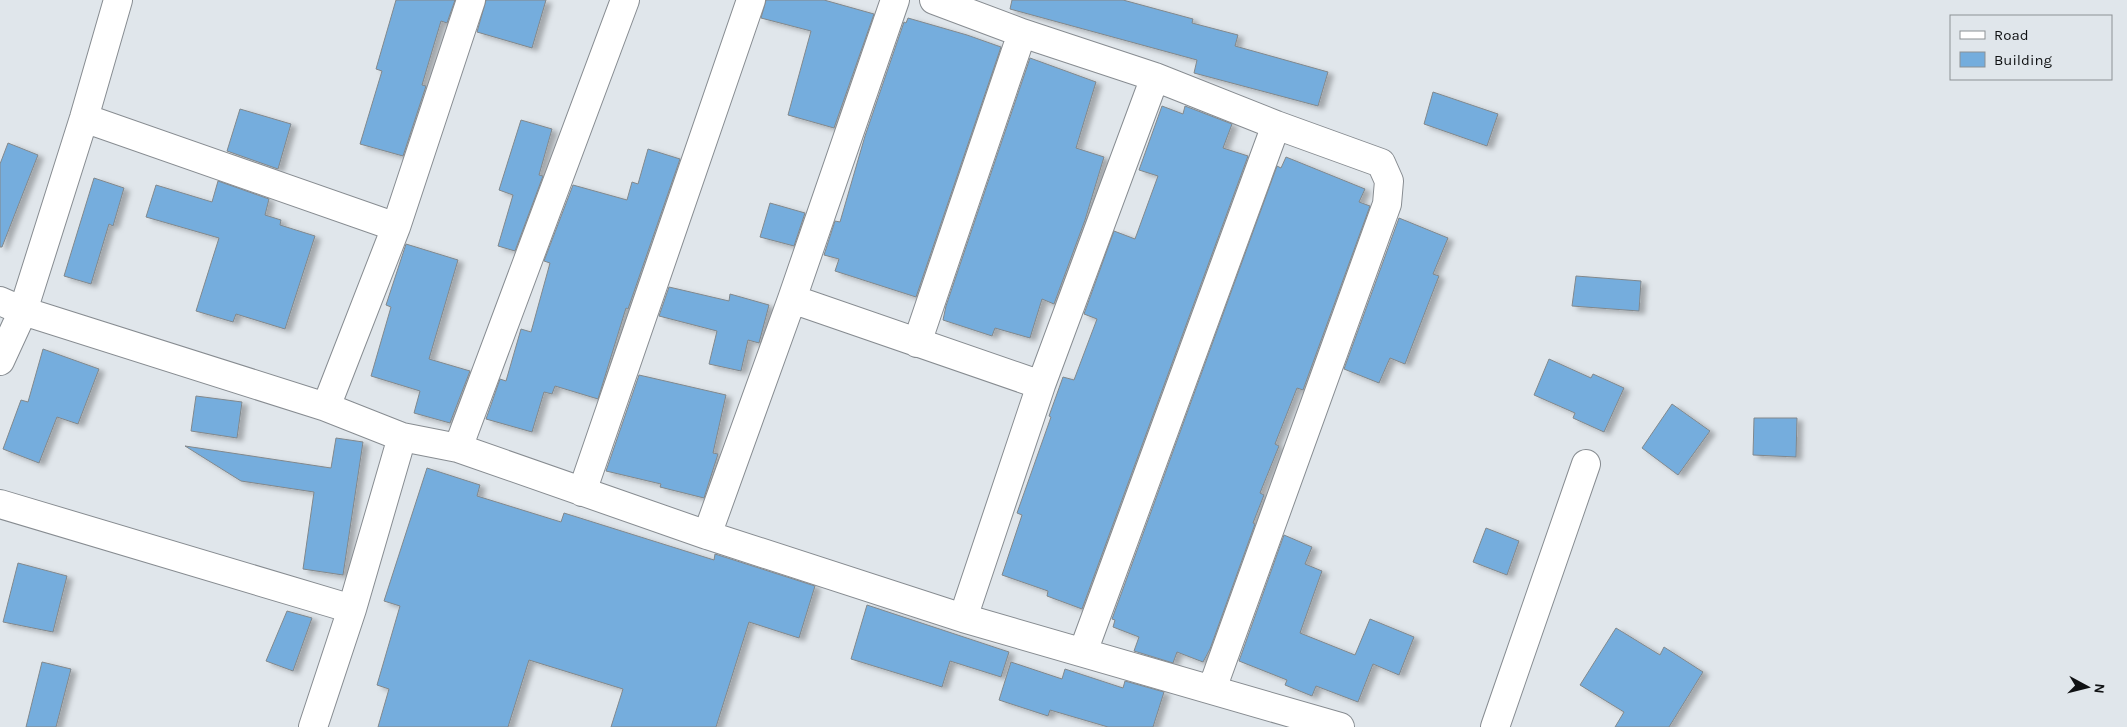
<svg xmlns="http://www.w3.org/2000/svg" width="2127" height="727" font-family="Karla,sans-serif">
  <defs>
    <filter id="shadow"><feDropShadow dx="5.5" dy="3" stdDeviation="2.5" flood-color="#0004"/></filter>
  </defs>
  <rect width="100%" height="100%" fill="#e0e6eb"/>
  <path fill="#74addd" stroke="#82888c" filter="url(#shadow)" d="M396,0H455L447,23L441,21L422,85L426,86L403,156L360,144L382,71L376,69Z
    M486,0H546L532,48L477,32Z
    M766,0H824L874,14L834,128L788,115L811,31L761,18Z
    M1012,0H1123L1193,19L1192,23L1238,35L1235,46L1328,72L1318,106L1194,73L1197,60L1010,9Z
    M908,18L967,35L1001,47L916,297L835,271L839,259L824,255L835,221L840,222L865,136L904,22L906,23Z
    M1030,58L1096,82L1076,148L1104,157L1085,220L1054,304L1042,299L1030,338L995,328L992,336L943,320L946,306Z
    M1433,92L1498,114L1487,146L1424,124Z
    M1162,106L1183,114L1185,106L1232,124L1223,148L1248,156L1082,609L1047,596L1048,591L1002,575L1022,515L1017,513L1051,417L1049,416L1063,377L1074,380L1097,319L1084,314L1114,231L1135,239L1158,176L1139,170Z
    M240,109L291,124L278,169L227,151Z
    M521,120L552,129L539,175L543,176L515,251L498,246L513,195L499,190Z
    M8,143L38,155L2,247H0V164Z
    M648,149L680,159L628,309L626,308L598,399L555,386L552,394L544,392L532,432L486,419L500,379L506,381L521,329L531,332L550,263L544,261L573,185L627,200L632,182L638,184Z
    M1286,157L1365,189L1359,202L1370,206L1303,390L1297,388L1275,444L1279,446L1260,493L1264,495L1253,523L1255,524L1210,649L1203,662L1177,652L1173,663L1134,651L1139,637L1113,627L1115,620L1112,619L1277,166L1281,168Z
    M94,178L124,188L113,226L109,224L91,284L64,276Z
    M218,181L269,199L265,215L281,220L280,225L315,236L285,329L236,314L233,322L196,311L219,238L146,217L156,185L212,202Z
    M770,203L805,213L794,246L760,237Z
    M1399,218L1448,238L1433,274L1439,276L1405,364L1390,358L1379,383L1344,369Z
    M406,244L458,260L429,359L470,371L450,423L414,413L420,391L371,376L391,307L386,305Z
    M1576,276L1641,281L1639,311L1572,306Z
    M669,287L729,301L730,294L769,305L759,343L748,340L741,371L709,364L717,331L659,316Z
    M43,349L99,369L78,424L57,417L39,463L3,449L21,400L28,402Z
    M1549,359L1591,378L1593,374L1624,388L1604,432L1573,418L1575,413L1534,395Z
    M639,375L726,395L713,453L718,454L704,498L660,487L661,484L606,471Z
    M196,396L242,402L237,438L191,431Z
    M1672,404L1710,431L1678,475L1642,448Z
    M1754,418H1797L1796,457L1753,455Z
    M336,438L363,442L343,575L303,569L314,492L241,481L185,446L331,468Z
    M427,468L480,485L477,496L561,522L564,513L714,560L715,554L815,586L799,638L749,622L716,727H611L623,689L529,660L508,727H378L389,689L377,685L400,606L384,601Z
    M1486,528L1519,541L1507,575L1473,562Z
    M1284,535L1312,547L1305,564L1322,571L1300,633L1355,655L1370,619L1414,637L1399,675L1373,664L1358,702L1316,686L1312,696L1285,685L1287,680L1239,661Z
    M18,563L67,576L53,632L3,622Z
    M867,605L1009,652L1001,677L950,661L942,687L851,659Z
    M287,611L312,618L293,671L266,661Z
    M1616,628L1660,655L1664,647L1703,672L1669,727H1615L1624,712L1580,685Z
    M42,662L71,669L56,727H26Z
    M1011,662L1062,679L1065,669L1123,688L1125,681L1164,692L1153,727H1108L1050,710L1048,716L999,700Z"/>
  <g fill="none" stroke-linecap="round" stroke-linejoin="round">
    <defs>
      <path id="minor" d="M934,0L1022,33L1155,77L1276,125L1381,163L1389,181L1387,204L1212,689
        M84,118L396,227
        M792,299L1041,385
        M0,301L23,311L326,407L402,437L458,448L707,535L963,618L1340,727
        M917,343L1022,33
        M0,361L23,311L84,118L118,0
        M326,407L396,227L471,0
        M458,448L625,0
        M582,492L751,0
        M0,504L352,609
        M707,535L792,299L895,0
        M963,618L1041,385L1155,77
        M1083,652L1276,125
        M313,727L352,609L402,437
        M1495,727L1586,464"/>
    </defs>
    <use href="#minor" stroke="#878c91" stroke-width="30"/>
    <use href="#minor" stroke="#fff" stroke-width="28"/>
  </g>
  <rect x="1950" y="15" width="162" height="65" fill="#e0e6eb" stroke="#8c9195"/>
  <rect x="1960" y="31" width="25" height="8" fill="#ffffff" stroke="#8c9195"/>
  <text x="1994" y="40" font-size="15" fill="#0f1113">Road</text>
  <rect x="1960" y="52" width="25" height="15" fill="#74addd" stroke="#8c9195"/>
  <text x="1994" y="65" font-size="15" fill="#0f1113">Building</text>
  <g transform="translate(2087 687) rotate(97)" stroke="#e0e6eb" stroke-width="4" paint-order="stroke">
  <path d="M0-4L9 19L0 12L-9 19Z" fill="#0f1113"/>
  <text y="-8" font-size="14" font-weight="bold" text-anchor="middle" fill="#0f1113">N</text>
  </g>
</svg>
